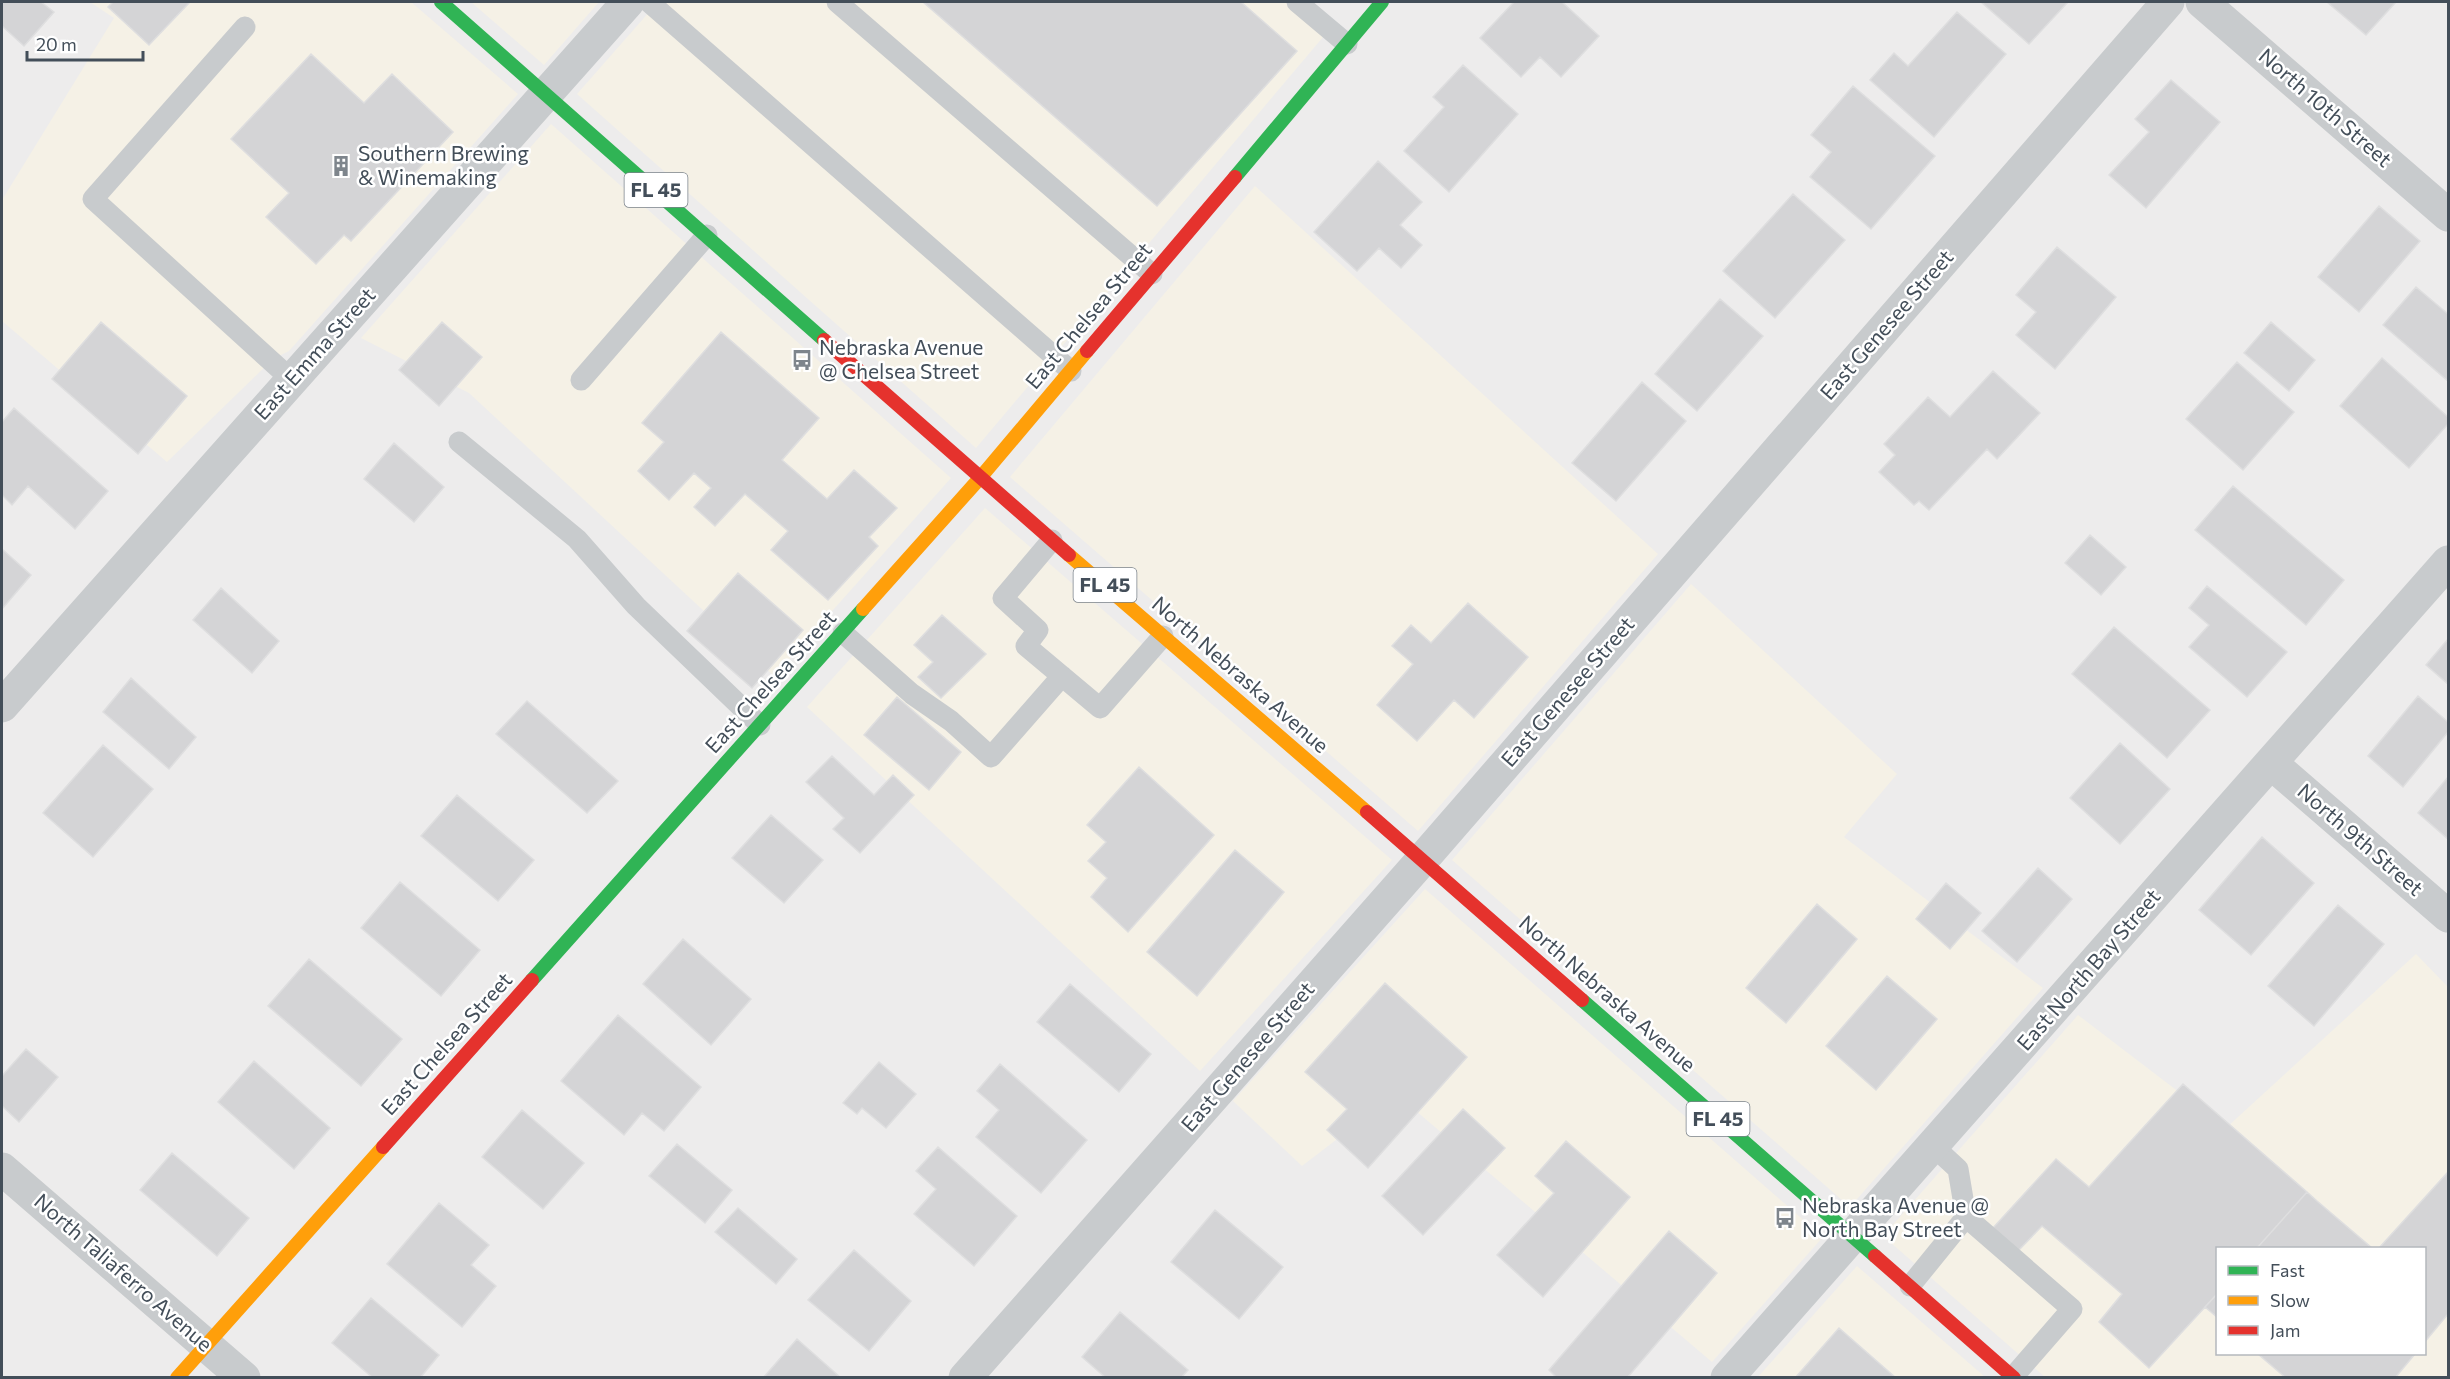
<svg xmlns="http://www.w3.org/2000/svg" width="2450" height="1379" font-family="Commissioner,sans-serif">
  <rect width="100%" height="100%" fill="#edecec"/>
  <path fill="#f5f1e6" fill-rule="evenodd" d="M90,2H411L518,94L289,351L273,359L167,462L2,321V200L114,18Z
    M471,2H599L544,65Z
    M658,2H1296L1329,30L976,448L577,94Z
    M551,124L951,478L774,676L469,393L361,338Z
    M1255,186L1658,554L1418,831L1010,477Z
    M985,508L1392,860L1200,1071L807,707Z
    M1691,584L1897,774L1844,837L2043,988L1850,1207L1452,860Z
    M1425,889L1823,1237L1712,1362L1396,1094L1302,1166L1233,1101Z
    M2416,954L2448,987V1377H2045L1883,1236L2078,1015L2226,1128ZM2218,1248H2424V1354H2218Z
    M1857,1266L1985,1377L1757,1378Z"/>
  <path fill="#d4d4d6" stroke="#dededf" stroke-width="1.5" d="M2,2H41L54,12L24,46L2,26Z
    M113,2H190L149,45L108,7Z
    M923,2H1241L1297,51L1157,206Z
    M1514,2H1562L1599,36L1561,77L1540,57L1521,77L1480,38Z
    M1981,2H2068L2029,44Z
    M2327,2H2396L2366,35Z
    M1957,12L2006,54L1934,137L1870,80L1894,53L1908,66Z
    M311,54L364,103L392,74L453,132L351,241L344,235L316,264L266,217L289,193L231,139Z
    M1463,65L1518,114L1449,192L1404,151L1444,107L1433,97Z
    M2171,80L2220,122L2146,208L2109,175L2149,132L2135,119Z
    M1853,86L1935,156L1871,229L1810,177L1831,152L1811,135Z
    M1378,161L1422,202L1400,225L1422,245L1401,268L1379,248L1357,271L1314,232Z
    M1793,194L1845,240L1775,318L1723,271Z
    M2379,206L2420,241L2359,312L2318,277Z
    M2057,247L2116,297L2055,369L2016,335L2036,312L2016,295Z
    M2416,287L2448,314V381L2383,325Z
    M1720,299L1763,336L1697,411L1655,374Z
    M101,322L187,396L138,454L52,379Z
    M442,322L482,357L439,406L399,370Z
    M2271,322L2315,360L2289,391L2244,353Z
    M721,332L819,418L782,460L827,499L854,470L897,508L869,537L878,546L828,600L771,550L788,531L745,494L715,526L694,507L711,488L694,473L669,500L638,471L664,442L642,423Z
    M2382,358L2448,417V424L2409,468L2340,406Z
    M2237,362L2294,412L2243,470L2186,419Z
    M1993,371L2040,413L1997,459L1987,449L1929,510L1919,501L1914,505L1879,472L1895,455L1884,444L1928,397L1950,417Z
    M1642,382L1686,421L1616,501L1572,463Z
    M14,408L108,491L75,529L28,486L12,505L2,495V422Z
    M394,443L444,487L414,522L364,479Z
    M2233,486L2344,580L2306,625L2195,530Z
    M2090,535L2126,567L2101,595L2065,563Z
    M2,549L31,575L2,609Z
    M738,573L803,630L752,688L687,631Z
    M2207,586L2287,652L2247,697L2189,647L2209,625L2189,608Z
    M221,588L279,641L252,673L193,620Z
    M1468,603L1528,657L1474,718L1454,700L1417,741L1377,705L1413,664L1392,646L1411,625L1431,643Z
    M942,615L986,654L941,698L918,677L933,662L914,645Z
    M2114,627L2210,710L2167,758L2072,674Z
    M2448,639V684L2426,665Z
    M131,678L196,737L169,769L103,712Z
    M2418,696L2448,722V732L2403,787L2368,756Z
    M897,697L961,752L929,790L864,735Z
    M527,701L618,781L587,813L496,734Z
    M2120,743L2170,789L2120,844L2070,798Z
    M103,745L153,789L93,857L43,813Z
    M832,756L874,795L893,775L914,795L860,853L833,829L844,818L806,782Z
    M1139,767L1214,835L1128,932L1091,897L1107,878L1088,861L1106,842L1087,825Z
    M2448,777V839L2418,813Z
    M457,795L534,860L498,901L421,836Z
    M771,815L823,860L784,903L732,858Z
    M2262,837L2314,883L2251,955L2199,910Z
    M1235,850L1284,892L1197,996L1147,952Z
    M2038,868L2072,899L2017,962L1982,931Z
    M400,882L480,950L441,996L361,928Z
    M1946,883L1981,913L1950,949L1916,919Z
    M1817,904L1857,939L1786,1023L1746,988Z
    M2338,905L2384,944L2314,1026L2268,986Z
    M683,939L751,999L711,1045L643,984Z
    M309,959L402,1039L361,1086L268,1006Z
    M1887,976L1937,1019L1876,1090L1826,1046Z
    M1385,983L1467,1057L1368,1168L1327,1130L1347,1109L1305,1072Z
    M1070,984L1151,1054L1119,1092L1037,1022Z
    M618,1015L701,1087L664,1131L642,1113L624,1135L561,1081Z
    M26,1049L58,1077L19,1122L2,1106V1076Z
    M254,1061L330,1128L294,1169L218,1102Z
    M879,1062L916,1094L886,1128L862,1108L857,1114L843,1103Z
    M1000,1064L1087,1140L1041,1193L976,1137L999,1110L977,1091Z
    M2183,1084L2307,1192L2257,1248H2218V1293L2149,1368L2099,1322L2122,1294L2042,1226L2017,1252L1992,1229L2056,1159L2089,1187Z
    M1463,1109L1505,1148L1423,1235L1382,1196Z
    M522,1110L584,1163L543,1209L482,1157Z
    M1566,1141L1630,1197L1543,1297L1497,1255L1554,1193L1535,1176Z
    M677,1144L732,1190L705,1223L649,1176Z
    M938,1147L1017,1216L974,1266L914,1214L936,1189L916,1171Z
    M172,1153L249,1218L217,1256L140,1190Z
    M2448,1172V1314L2424,1343V1248H2379Z
    M2307,1192L2317,1201L2372,1248H2257Z
    M439,1203L489,1245L471,1265L496,1286L462,1327L387,1264Z
    M738,1208L797,1259L776,1284L715,1232Z
    M1215,1210L1283,1267L1239,1319L1171,1262Z
    M1669,1231L1717,1273L1627,1378H1557L1549,1370Z
    M854,1250L911,1301L869,1351L808,1300Z
    M2218,1293V1318L2205,1307Z
    M371,1298L439,1355L420,1378H373L332,1343Z
    M1120,1312L1188,1370L1181,1378H1106L1082,1357Z
    M1839,1328L1896,1378H1795Z
    M797,1339L841,1378H763Z
    M2258,1354H2415L2395,1378H2286Z"/>
  <g fill="none" stroke-linecap="round" stroke-linejoin="round">
    <path stroke="#c8cbcd" stroke-width="21" d="M649,2L1071,371
      M837,2L1152,274
      M1297,2L1347,44
      M245,27L93,199L292,380
      M581,380L707,235
      M459,442L577,539L636,606L760,725
      M1052,540L1003,598L1038,630L1026,646L1100,708L1163,636
      M843,633L912,694L951,721L991,757L1062,676
      M1933,1146L1958,1169L1966,1217
      M1910,1286L1966,1217L2072,1309L2013,1377"/>
    <path stroke="#c8cbcd" stroke-width="33" d="M2202,2L2448,215
      M2,706L628,2
      M2271,763L2448,916
      M2,1169L244,1378
      M965,1378L1422,860L2168,2
      M1727,1378L2448,562"/>
    <path stroke="#30b455" stroke-width="14" d="M441,2L824,340
      M1235,177L1382,2
      M532,980L863,609
      M1582,1000L1875,1256"/>
    <path stroke="#ff9f0a" stroke-width="14" d="M1069,555L1367,812
      M863,609L980,478L1087,351
      M177,1378L383,1147"/>
    <path stroke="#e5322d" stroke-width="14" d="M824,340L1069,555
      M1087,351L1235,177
      M1367,812L1582,1000
      M383,1147L532,980
      M1875,1256L2014,1378"/>
  </g>
  <defs>
    <symbol id="building-bare" viewBox="-9 -9 18 18"><path d="M-4-6H4V6H1V3H-1V6H-4ZM-2.5-4.3h1.7v1.8h-1.7ZM.8-4.3h1.7v1.8H.8ZM-2.5-1h1.7V.8h-1.7ZM.8-1h1.7V.8H.8Z" fill="#7e858c" stroke="#fff" stroke-width="2.5" paint-order="stroke"/></symbol>
    <symbol id="bus-bare" viewBox="-9 -9 18 18"><path d="M-5-6H5V4H4V6H2V4H-2V6H-4V4H-5ZM-3.5-4V0h7V-4ZM-3.5 1.2v1.5H-2V1.2ZM2 1.2v1.5H3.5V1.2Z" fill="#7e858c" stroke="#fff" stroke-width="2.5" paint-order="stroke"/></symbol>
  </defs>
  <g fill-rule="evenodd">
    <use href="#building-bare" x="326" y="151" width="30" height="30"/>
    <use href="#bus-bare" x="787" y="345" width="30" height="30"/>
    <use href="#bus-bare" x="1770" y="1203" width="30" height="30"/>
  </g>
  <g text-anchor="middle" stroke-width="5" stroke-linejoin="round" paint-order="stroke">
    <g fill="#fff" stroke="#7b838b" stroke-width="1.5">
      <rect x="624.5" y="173" width="63" height="34" rx="4.5"/>
      <rect x="1073.5" y="568" width="63" height="34" rx="4.5"/>
      <rect x="1686.5" y="1102" width="63" height="34" rx="4.5"/>
    </g>
    <g font-size="20" font-weight="bold" fill="#434e59">
      <text x="656" y="197">FL 45</text>
      <text x="1105" y="592">FL 45</text>
      <text x="1718" y="1126">FL 45</text>
    </g>
    <g font-size="21" fill="#434e59" stroke="#fff">
      <text transform="translate(2325 108) rotate(41)" y="7">North 10th Street</text>
      <text transform="translate(1089 316) rotate(-50)" y="7">East Chelsea Street</text>
      <text transform="translate(1887 325) rotate(-49)" y="7">East Genesee Street</text>
      <text transform="translate(315 354) rotate(-48)" y="7">East Emma Street</text>
      <text transform="translate(1240 675) rotate(41)" y="7">North Nebraska Avenue</text>
      <text transform="translate(771 682) rotate(-48)" y="7">East Chelsea Street</text>
      <text transform="translate(1568 692) rotate(-49)" y="7">East Genesee Street</text>
      <text transform="translate(2360 840) rotate(41)" y="7">North 9th Street</text>
      <text transform="translate(2089 970) rotate(-49)" y="7">East North Bay Street</text>
      <text transform="translate(1607 994) rotate(41)" y="7">North Nebraska Avenue</text>
      <text transform="translate(447 1044) rotate(-48)" y="7">East Chelsea Street</text>
      <text transform="translate(1248 1057) rotate(-49)" y="7">East Genesee Street</text>
      <text transform="translate(123 1273) rotate(41)" y="7">North Taliaferro Avenue</text>
    </g>
    <g font-size="21" fill="#434e59" stroke="#fff" text-anchor="start">
      <text x="358" y="161">Southern Brewing<tspan x="358" dy="24">&amp; Winemaking</tspan></text>
      <text x="819" y="355">Nebraska Avenue<tspan x="819" dy="24">@ Chelsea Street</tspan></text>
      <text x="1802" y="1213">Nebraska Avenue @<tspan x="1802" dy="24">North Bay Street</tspan></text>
    </g>
  </g>
  <rect width="2450" height="1379" fill="none" stroke="#434e59" stroke-width="6"/>
  <rect x="2216" y="1247" width="210" height="108" fill="#ffffff" stroke="#b4b8bd" stroke-width="1.5"/>
  <rect x="2228" y="1266" width="30" height="9" fill="#30b455" stroke="#b4b8bd" stroke-width="1.5"/>
  <text x="2270" y="1277" font-size="18" fill="#434e59">Fast</text>
  <rect x="2228" y="1296" width="30" height="9" fill="#ff9f0a" stroke="#b4b8bd" stroke-width="1.5"/>
  <text x="2270" y="1307" font-size="18" fill="#434e59">Slow</text>
  <rect x="2228" y="1326" width="30" height="9" fill="#e5322d" stroke="#b4b8bd" stroke-width="1.5"/>
  <text x="2270" y="1337" font-size="18" fill="#434e59">Jam</text>
  <path d="M27 51v9h116v-9" fill="none" stroke="#434e59" stroke-width="3"/>
  <text x="36" y="51" font-size="18" fill="#434e59" stroke="#ffffff" stroke-width="4.5" paint-order="stroke">20 m</text>
</svg>
